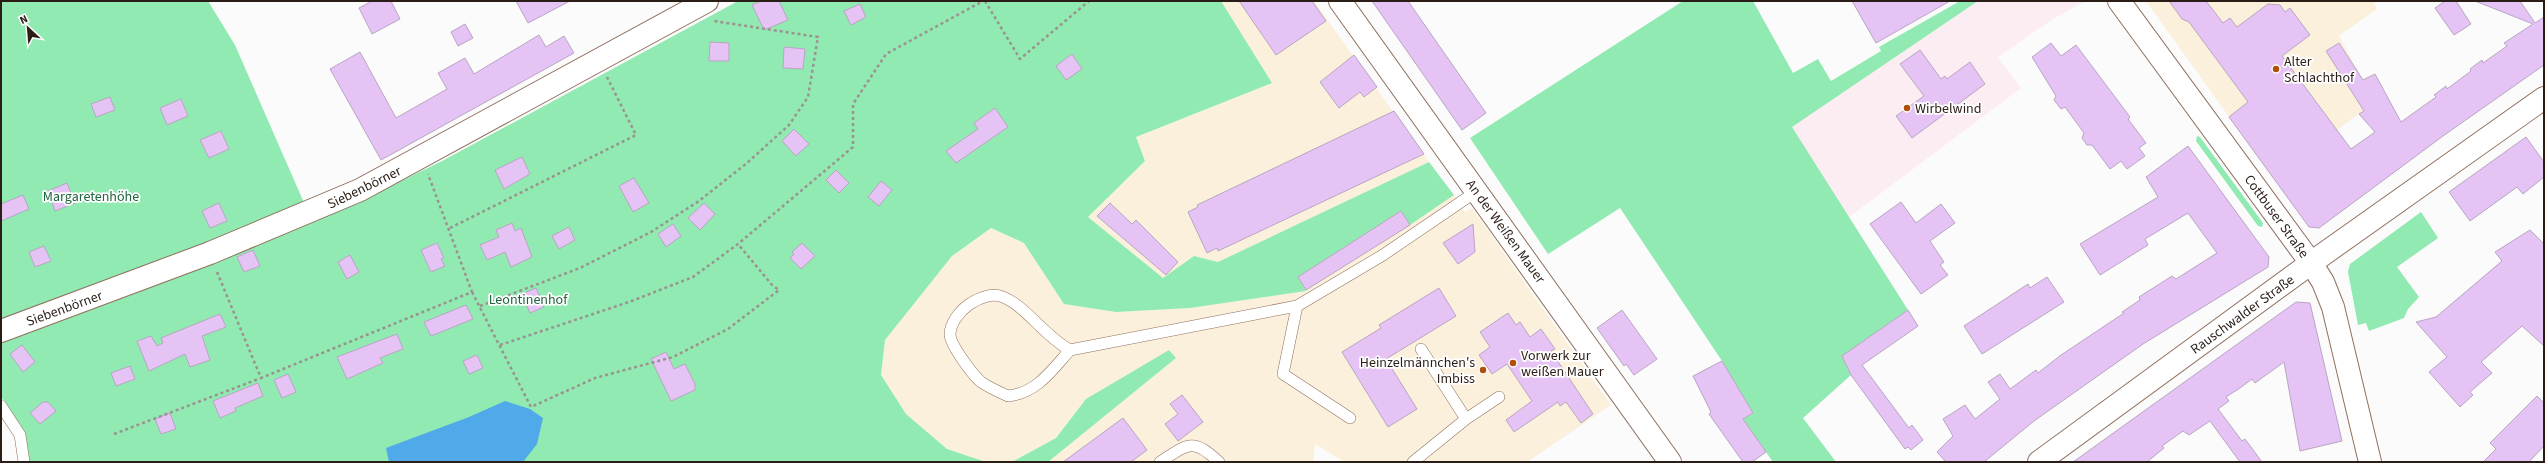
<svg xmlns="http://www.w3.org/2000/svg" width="2545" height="463" font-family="'Source Sans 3',sans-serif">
  <rect width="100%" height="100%" fill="#fbfbfb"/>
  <path fill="#fbf0db" d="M1221,1H1314L1429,162L1218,262L1194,256L1163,278L1088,217L1145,161L1136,137L1272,83Z
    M2146,1H2373L2377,9L2339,36L2375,102L2273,178Z
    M1454,195L1465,212L1472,208L1611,405L1527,462H1344L1315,444L1313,462H1048L1176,358L1169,350L1086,399L1056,438L1012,462H986L947,449L906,414L881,376L885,340L952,256L991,228L1024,243L1064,304L1116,312L1190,308L1306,291L1298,277L1401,211L1410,225Z"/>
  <path fill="#fcedf2" d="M1978,1L2084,2L2053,19L1998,57L2021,88L1849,217L1791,127Z"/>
  <path fill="#90eab1" d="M1,1H208L235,45L305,205L1,327Z
    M738,1H1221L1272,83L1136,137L1145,161L1088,217L1163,278L1194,256L1218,262L1429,162L1454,195L1410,225L1401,211L1298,277L1306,291L1190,308L1116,312L1064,304L1024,243L991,228L952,256L885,340L881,375L906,414L947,449L986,462H29L24,431L1,397V336L120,297L344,209L444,160Z
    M1683,1H1753L1793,73L1818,59L1831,81L1881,51L1879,47L1960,1H1978L1792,127L1908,310L1842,356L1851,375L1803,418L1836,462H1773L1743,419L1753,413L1722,361L1620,208L1548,254L1470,138Z
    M2197,136L2200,137L2263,223L2262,227L2258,226L2196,141Z
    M2421,212L2438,238L2397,267L2419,297L2408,309L2404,318L2369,331L2366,323L2358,325L2348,272L2350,264Z
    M1169,350L1176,358L1048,462H1012L1056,438L1086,399Z"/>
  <path fill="#50a9e9" d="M505,401L530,409L543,418L537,444L523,462H389L386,448L469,417Z"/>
  <path fill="#e5c3f5" stroke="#b9a5c2" d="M372,1H391L400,19L372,34L359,8Z
    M516,1H570L528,23Z
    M761,1H779L788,20L764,30L752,5Z
    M1239,1H1312L1326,21L1276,55Z
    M1372,1H1408L1486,113L1462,130Z
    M1852,1H1950L1876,43Z
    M2169,1H2206L2223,23L2230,18L2237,27L2268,4L2280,5L2285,12L2290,8L2310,35L2282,56L2351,149L2375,132L2359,114L2364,111L2326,51L2339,43L2363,80L2375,74L2401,122L2436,97L2434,95L2446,86L2447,89L2471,71L2470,69L2482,60L2483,63L2507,46L2504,43L2533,24L2475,1H2520L2535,23L2544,17V65L2443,136L2319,228L2309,227L2229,117L2248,102L2189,22L2182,19Z
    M2445,1H2456L2471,24L2454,35L2435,8Z
    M860,4L866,17L851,25L844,11Z
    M465,24L473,38L458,46L451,32Z
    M539,35L546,47L564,36L574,53L381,160L330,69L360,52L396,118L447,89L438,73L465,58L474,74Z
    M710,42L729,43V61H709Z
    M2051,43L2061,56L2076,45L2130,117L2128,119L2146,143L2139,148L2145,156L2127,169L2121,161L2110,169L2092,145H2087L2082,138L2084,133L2065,107L2061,109L2054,100L2056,96L2032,57Z
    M784,47L805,49L803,69L783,68Z
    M1920,50L1941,79L1945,76L1947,79L1970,62L1985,84L1912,138L1896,116L1924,96L1900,64Z
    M1072,54L1082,69L1066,80L1056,66Z
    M1354,55L1377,87L1364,97L1360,92L1339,108L1320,82Z
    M110,97L115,110L96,117L91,104Z
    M181,99L188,116L167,125L160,108Z
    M995,108L1008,127L956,163L946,151L978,129L974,123Z
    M1394,111L1424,154L1218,251L1217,248L1207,253L1188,212L1198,207L1197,205Z
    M794,129L809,144L796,156L782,141Z
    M221,131L229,149L209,158L200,140Z
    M2526,137L2544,162V177L2523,194L2517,187L2470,221L2449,192Z
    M2188,146L2269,257L2268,267L2143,344L2034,421L1984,462H1946L1937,452L1953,436L1943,419L1965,405L1975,419L2000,399L1988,382L2000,374L2010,389L2036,370L2038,373L2061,355L2124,313L2122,312L2140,300L2139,297L2172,276L2176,279L2217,253L2188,213L2145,239L2148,245L2100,275L2080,244L2158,197L2146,177Z
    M522,157L530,174L504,189L495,170Z
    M836,170L849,183L839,193L826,180Z
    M634,178L649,203L633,212L619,186Z
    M881,181L892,190L879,206L868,197Z
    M67,183L75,203L55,211L48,191Z
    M23,195L29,209L1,221V204Z
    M1901,202L1916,223L1941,204L1955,223L1930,241L1944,262L1940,265L1948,275L1921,294L1870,224Z
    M219,203L227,221L210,228L202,211Z
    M704,203L715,214L700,230L688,218Z
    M1110,203L1132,224L1136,220L1178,262L1166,275L1097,216Z
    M1401,211L1410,225L1306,290L1298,277Z
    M512,223L515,231L521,228L532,257L511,267L505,252L487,260L480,245L499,237L496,230Z
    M673,224L681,236L666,247L658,234Z
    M1473,224L1475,252L1458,264L1443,243Z
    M569,227L575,240L559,249L552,236Z
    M2530,230L2544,244V346L2522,326L2481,362L2492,373L2470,392L2473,395L2460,407L2429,372L2447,357L2416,322L2436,317L2502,261L2495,252Z
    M437,243L444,258L441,259L445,266L431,272L421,250Z
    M802,243L815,256L801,269L790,258L794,254L792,252Z
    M44,246L51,261L35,267L29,252Z
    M253,250L260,266L244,272L237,257Z
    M350,255L359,272L347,279L338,262Z
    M2047,277L2064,302L1982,354L1964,326L2028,284L2030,288Z
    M536,288L544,307L530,313L522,294Z
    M1439,288L1456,316L1386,359L1417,409L1388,427L1342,352L1381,328L1379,325Z
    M2296,302L2310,303L2342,441L2300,451L2284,362L2255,383L2252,379L2240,388L2226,397L2229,401L2218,409L2242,441L2245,439L2262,462H2240L2210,421L2189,435L2183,431L2162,446L2164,448L2147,462H2073Z
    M466,305L473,319L431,336L424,322Z
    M1622,310L1657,359L1634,375L1626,364L1624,366L1597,328Z
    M1908,310L1918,326L1862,365L1909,428L1912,425L1923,440L1911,450L1908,447L1905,449L1851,375L1842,356Z
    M1508,313L1516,325L1520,322L1530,337L1541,329L1555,349L1551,351L1593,414L1581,423L1566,402L1560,406L1558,402L1514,432L1506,420L1532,401L1507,364L1492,374L1479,355L1490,347L1480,332Z
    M220,314L226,327L202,336L210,360L190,367L185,354L149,371L137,341L151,336L157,346L163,343L161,338Z
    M397,334L403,349L380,358L383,363L347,379L337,357Z
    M22,345L35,362L23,372L10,354Z
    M666,352L674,369L685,364L695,384V390L671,401L651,359Z
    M477,355L483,368L469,374L463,361Z
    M1722,361L1753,413L1743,419L1766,452L1752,462H1743L1709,414L1711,412L1693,376Z
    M130,366L135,379L116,386L111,373Z
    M288,374L296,392L282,398L274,380Z
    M258,383L263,396L235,408L236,411L220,418L213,401Z
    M1182,395L1203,422L1178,441L1165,424L1178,414L1170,404Z
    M2537,396L2544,403V446L2529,462H2483L2496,449L2490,443Z
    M43,402H48L56,411L40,424L30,413Z
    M170,413L176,429L161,434L155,419Z
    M1123,418L1147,450L1131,462H1063Z"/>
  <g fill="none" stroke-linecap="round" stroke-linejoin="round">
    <defs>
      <path id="service" d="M1297,306L1283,374L1350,418
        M1421,349L1466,419
        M1070,350C1052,370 1037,393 1008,396C999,392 990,388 981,382C973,375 950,345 950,334C951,312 983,289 1003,297C1026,306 1045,337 1070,350L1297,306L1383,255L1477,191
        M1,406L20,435L24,462
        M1160,462C1189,443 1193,438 1219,462
        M1413,462L1466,419L1499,397"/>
      <path id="minor" d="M1340,1L1670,462
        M1,331L210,253L360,190L707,1
        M2039,462L2311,263L2544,98"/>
      <path id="tertiary" d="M2119,1L2311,263L2323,282L2333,307L2370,462"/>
    </defs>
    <use href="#service" stroke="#8f705e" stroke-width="12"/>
    <use href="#minor" stroke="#8f705e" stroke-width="24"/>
    <use href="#tertiary" stroke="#8f705e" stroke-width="24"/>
    <path stroke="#9a9390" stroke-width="2.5" stroke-dasharray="3 3" stroke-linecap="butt" d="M985,1L1020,59L1089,1
      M450,228L636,135L607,77
      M217,272L261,378L472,292L428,174
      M472,292L531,407L595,378L673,357L728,329L779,290L772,285L738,244
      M480,306L580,268L651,232L699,201L747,163L789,125L808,97L818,37L714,21
      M500,345L629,302L693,277L738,244L853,147V104L886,54L983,1
      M114,434L261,378"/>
    <use href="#service" stroke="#fff" stroke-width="11"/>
    <use href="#minor" stroke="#fff" stroke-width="22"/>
    <use href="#tertiary" stroke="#fff" stroke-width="22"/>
  </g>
  <g fill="#b04f09" stroke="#fff" stroke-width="1.5">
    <circle cx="2276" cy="69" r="4"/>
    <circle cx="1907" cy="108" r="4"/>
    <circle cx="1513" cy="363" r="4"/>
    <circle cx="1483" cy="370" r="4"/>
  </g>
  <g text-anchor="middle" stroke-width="3.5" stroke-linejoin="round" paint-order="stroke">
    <g font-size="14" fill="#2a1d16" stroke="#fff" text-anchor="start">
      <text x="2284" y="66">Alter<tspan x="2284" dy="16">Schlachthof</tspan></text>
      <text x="1915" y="113">Wirbelwind</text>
      <text x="1521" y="360">Vorwerk zur<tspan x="1521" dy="16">weißen Mauer</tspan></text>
      <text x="1475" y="367" text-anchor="end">Heinzelmännchen's<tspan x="1475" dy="16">Imbiss</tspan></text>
    </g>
    <g font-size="14" fill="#2a1d16" stroke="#fff">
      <text transform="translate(364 187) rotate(-26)" y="5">Siebenbörner</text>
      <text transform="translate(2277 216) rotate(54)" y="5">Cottbuser Straße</text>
      <text transform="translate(1506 231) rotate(54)" y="5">An der Weißen Mauer</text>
      <text transform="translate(64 308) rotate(-20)" y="5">Siebenbörner</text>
      <text transform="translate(2242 314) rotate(-36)" y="5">Rauschwalder Straße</text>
    </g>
    <g font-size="14" fill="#1f653e" stroke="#fff">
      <text x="91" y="201">Margaretenhöhe</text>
      <text x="528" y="304">Leontinenhof</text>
    </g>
  </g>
  <rect width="2545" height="463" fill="none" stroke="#2a1d16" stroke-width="4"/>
  <g transform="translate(28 28) rotate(334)" stroke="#ffffff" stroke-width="3" paint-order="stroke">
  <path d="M0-3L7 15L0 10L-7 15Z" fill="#2a1d16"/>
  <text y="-6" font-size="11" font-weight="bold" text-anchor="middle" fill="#2a1d16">N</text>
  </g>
</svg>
